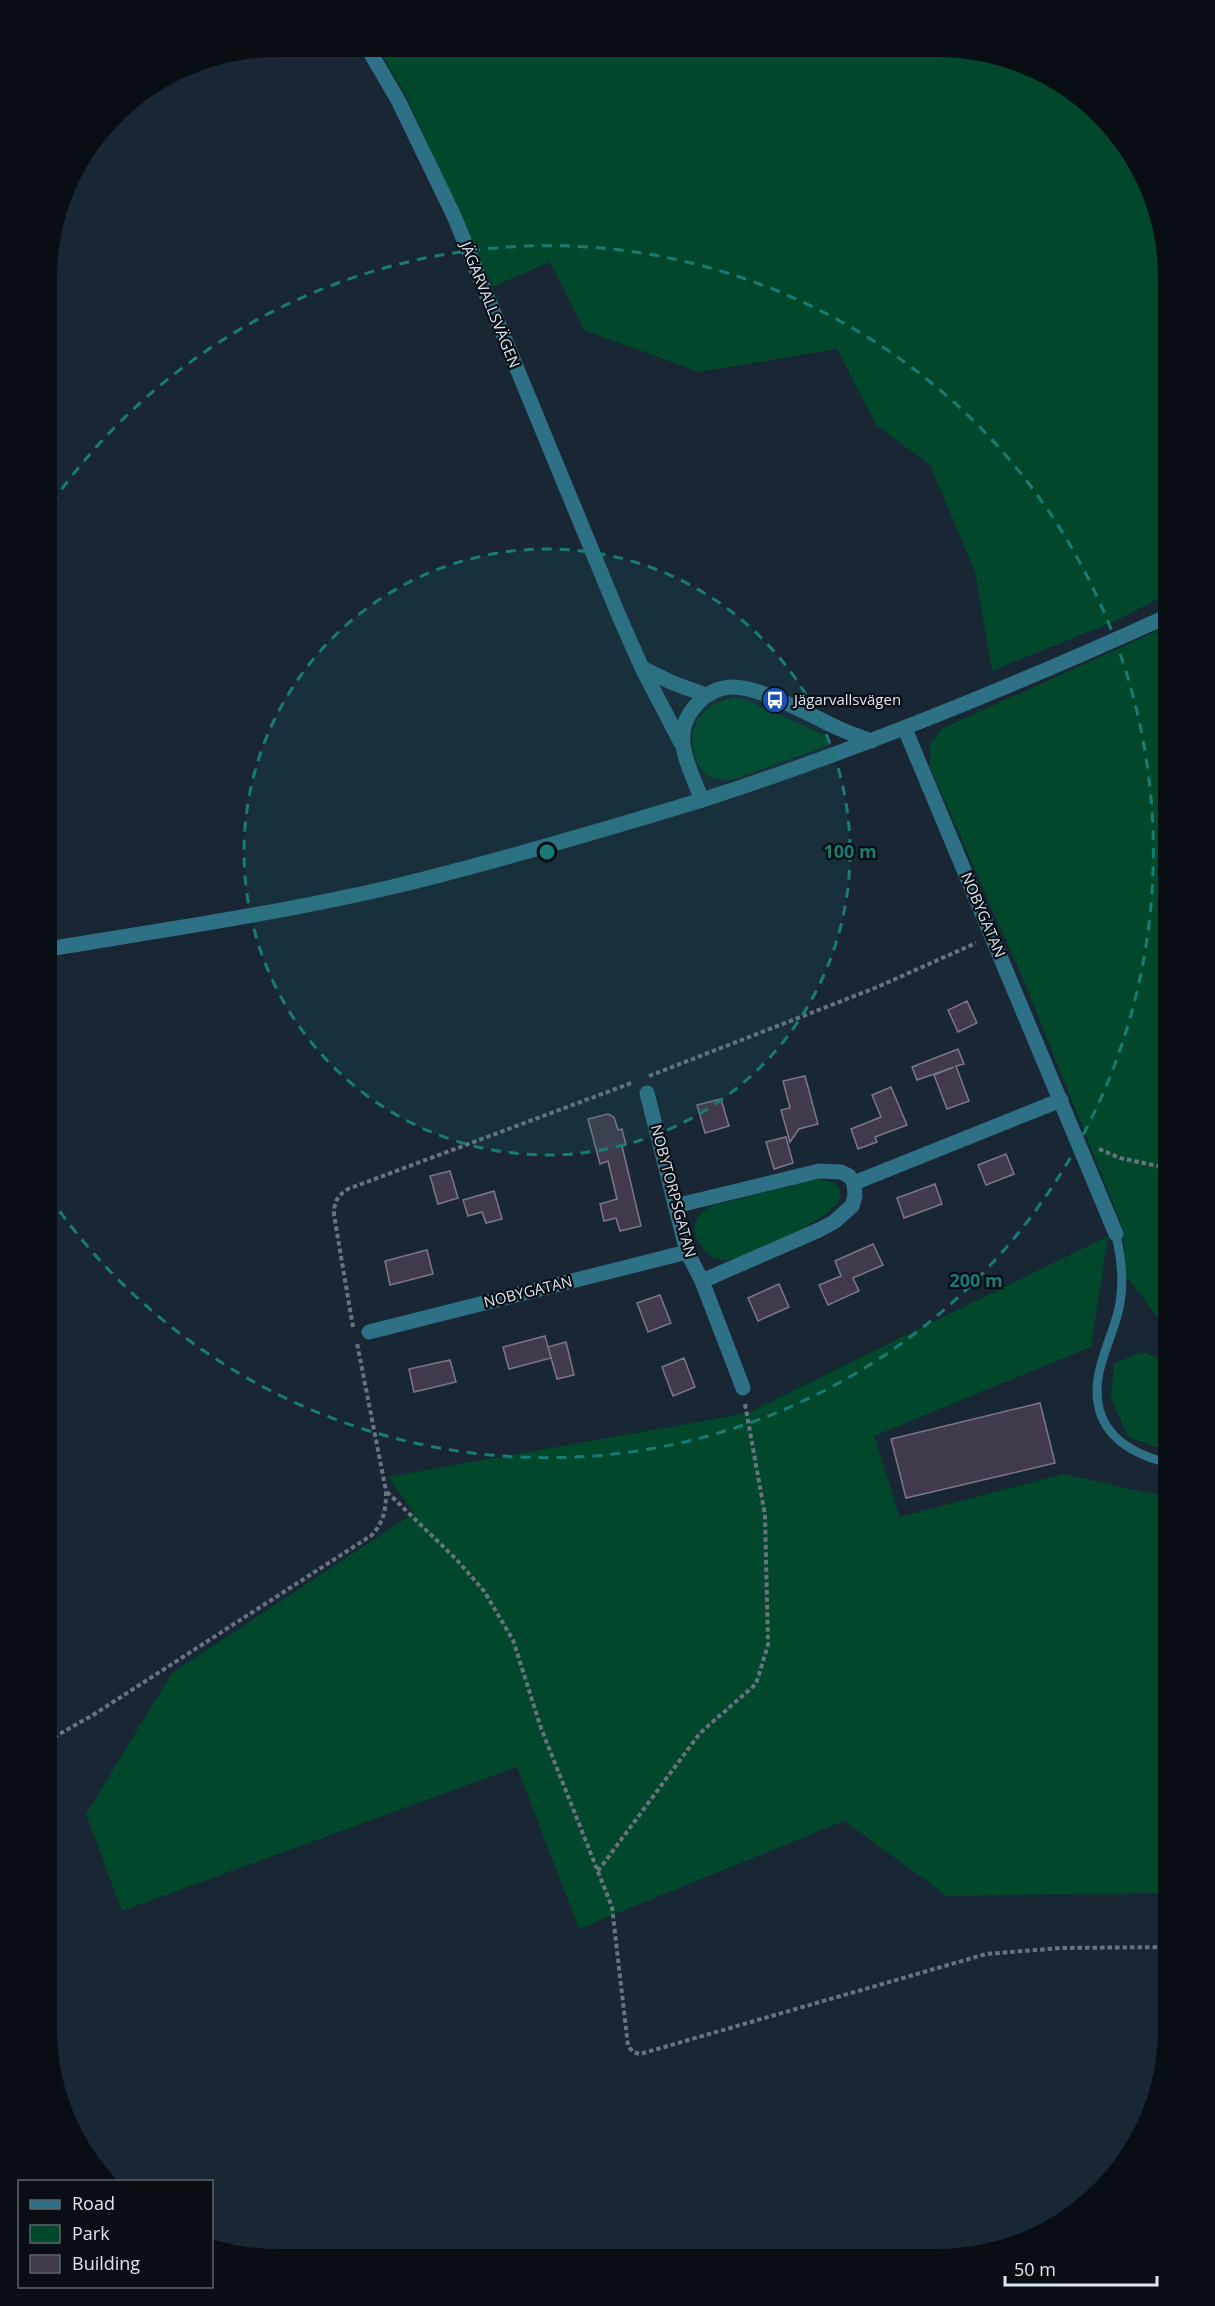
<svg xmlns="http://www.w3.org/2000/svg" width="1215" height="2306" font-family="'Open Sans',sans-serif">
  <rect width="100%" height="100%" fill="#192634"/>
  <path fill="#00472c" d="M377,47L982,51L1040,70L1090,104L1130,149L1156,203L1168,277V594L1113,622L992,671L975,572L930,465L876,425L837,349L699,372L584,330L550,262L493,287L404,92Z
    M1168,626V1327L1162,1323L1127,1277L1122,1226L1029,993L930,767V745L941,729Z
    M734,698L744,699L827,736L831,742L829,745L735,779C728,779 720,781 712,778C703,774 698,766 695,757C685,726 704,702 734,698Z
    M818,1179L833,1182C838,1186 842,1192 840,1198C836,1217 751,1255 732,1259C725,1261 719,1259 713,1258C693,1242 685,1222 710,1206Z
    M1108,1236L1091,1347L874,1436L900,1517L1063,1474L1168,1497V1893L947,1896L844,1821L579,1929L517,1767L122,1911L86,1814L172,1673L414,1513L388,1477L748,1413Z
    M1142,1352L1168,1362V1451L1128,1437L1111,1399L1114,1363Z"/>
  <path fill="#413a4c" stroke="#7d768a" stroke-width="1.5" d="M967,1001L977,1023L958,1032L948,1010Z
    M958,1049L964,1064L956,1066L969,1101L947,1109L934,1075L954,1067L917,1080L912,1067Z
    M805,1076L818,1124L799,1129L790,1142L781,1110L790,1108L783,1081Z
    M891,1087L907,1125L875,1137L877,1142L858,1149L851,1129L881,1117L872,1095Z
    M721,1099L729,1126L705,1133L697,1105Z
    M608,1114L614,1117L618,1130L622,1129L626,1145L622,1146L641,1226L620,1231L616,1218L604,1221L600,1204L617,1199L608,1161L600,1164L588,1119Z
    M786,1137L793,1163L774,1169L766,1142Z
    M1006,1154L1014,1174L986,1185L978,1165Z
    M450,1171L458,1198L438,1204L430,1176Z
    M935,1184L942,1204L904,1218L897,1198Z
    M494,1191L502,1219L486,1223L482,1212L468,1216L463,1200Z
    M873,1244L883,1265L853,1278L859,1291L828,1305L819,1285L841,1276L835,1261Z
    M427,1250L433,1274L390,1285L385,1261Z
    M779,1284L789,1307L758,1321L748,1298Z
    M660,1295L671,1323L648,1332L637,1303Z
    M545,1336L551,1358L509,1369L503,1347Z
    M566,1342L574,1375L557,1379L548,1347Z
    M684,1358L695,1387L673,1396L662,1367Z
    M450,1360L456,1382L414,1392L409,1369Z
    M1040,1403L1055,1463L906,1498L891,1439Z"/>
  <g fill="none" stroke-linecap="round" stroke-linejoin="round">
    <path stroke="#68737f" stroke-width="4" stroke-dasharray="4.5 3" stroke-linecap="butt" d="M649,1076L875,988L976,943
      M1099,1149L1120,1158L1158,1166L1168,1173
      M1159,1165L1168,1163
      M353,1327L334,1215C334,1202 337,1196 348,1189L634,1082
      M387,1492L456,1559L484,1591L513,1640L541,1728L612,1907L628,2046L633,2052L640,2054L986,1954L1061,1948L1168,1947
      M47,1741L93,1715L372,1535C384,1521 386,1510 386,1491L357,1343
      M598,1871L700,1733L756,1684L768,1645L765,1515L745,1404"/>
    <path stroke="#2e7085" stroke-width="9" d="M1116,1234C1121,1258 1124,1279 1120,1303C1116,1328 1102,1352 1098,1378C1091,1429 1124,1452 1168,1463"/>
    <path stroke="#2e7085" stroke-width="15" d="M367,47L398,100L454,216L619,616L642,668L681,743
      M642,668L673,683L706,695
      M905,729L1116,1234
      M48,949C164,930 281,913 396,886C499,861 600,831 702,800
      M647,1093L687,1252L702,1281L743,1388
      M854,1183L1061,1100
      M675,1206L819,1171L841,1172L849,1176L854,1183L855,1196L852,1206L844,1213L834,1222L819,1230L702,1281
      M369,1332L687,1252"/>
    <path stroke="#2e7085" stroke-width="15" d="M872,741C860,737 849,733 838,728C810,715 760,686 731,687C717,688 707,693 698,703C668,733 689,766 702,800C861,749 1016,685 1168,616"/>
  </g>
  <circle cx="547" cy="852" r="303" fill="#197c74" fill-opacity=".12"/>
  <g fill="none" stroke="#197c74" stroke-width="3" stroke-dasharray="10 8">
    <circle cx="547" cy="852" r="303"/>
    <path d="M51 504A606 606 0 1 1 48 1195"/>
  </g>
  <defs>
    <symbol id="bus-disc" viewBox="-11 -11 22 22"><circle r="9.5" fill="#1a4fb4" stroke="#090e15"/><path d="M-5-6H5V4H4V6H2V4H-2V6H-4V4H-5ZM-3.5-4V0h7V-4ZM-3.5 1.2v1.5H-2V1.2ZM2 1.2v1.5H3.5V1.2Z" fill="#fff"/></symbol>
  </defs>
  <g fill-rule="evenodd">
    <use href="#bus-disc" x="760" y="685" width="30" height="30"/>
  </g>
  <g text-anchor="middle" stroke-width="4.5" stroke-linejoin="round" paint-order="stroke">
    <g font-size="15" fill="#dde5ee" stroke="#090e15">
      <text transform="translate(490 305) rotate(68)" y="5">JÄGARVALLSVÄGEN</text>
      <text transform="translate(983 915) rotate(67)" y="5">NOBYGATAN</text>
      <text transform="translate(673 1191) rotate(75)" y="5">NOBYTORPSGATAN</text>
      <text transform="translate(528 1292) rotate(-14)" y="5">NOBYGATAN</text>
    </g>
    <g font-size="15" fill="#dde5ee" stroke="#090e15" text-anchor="start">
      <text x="794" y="705">Jägarvallsvägen</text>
    </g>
  </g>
  <path d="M0 0H1215V2306H0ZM277 57H938A220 220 0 0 1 1158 277V2029A220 220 0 0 1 938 2249H277A220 220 0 0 1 57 2029V277A220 220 0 0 1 277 57Z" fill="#090e15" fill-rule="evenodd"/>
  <circle cx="547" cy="852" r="9" fill="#197c74" stroke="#090e15" stroke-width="3"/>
  <g font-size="18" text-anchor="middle" font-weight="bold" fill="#197c74" stroke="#090e15" stroke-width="4.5" stroke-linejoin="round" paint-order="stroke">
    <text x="850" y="858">100 m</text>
    <text x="976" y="1287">200 m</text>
  </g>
  <rect x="18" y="2180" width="195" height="108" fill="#090e15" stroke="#5e646c" stroke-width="1.5"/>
  <rect x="30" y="2200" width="30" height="9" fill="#2e7085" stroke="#5e646c" stroke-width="1.5"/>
  <text x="72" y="2210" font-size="18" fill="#dde5ee">Road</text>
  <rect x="30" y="2225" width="30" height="18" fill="#00472c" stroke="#5e646c" stroke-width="1.5"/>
  <text x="72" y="2240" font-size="18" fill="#dde5ee">Park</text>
  <rect x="30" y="2255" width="30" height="18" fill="#413a4c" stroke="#5e646c" stroke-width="1.5"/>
  <text x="72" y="2270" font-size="18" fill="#dde5ee">Building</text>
  <path d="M1005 2276v9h152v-9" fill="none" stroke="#dde5ee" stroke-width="3"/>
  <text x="1014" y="2276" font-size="18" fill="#dde5ee" stroke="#090e15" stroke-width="4.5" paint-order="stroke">50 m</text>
</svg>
